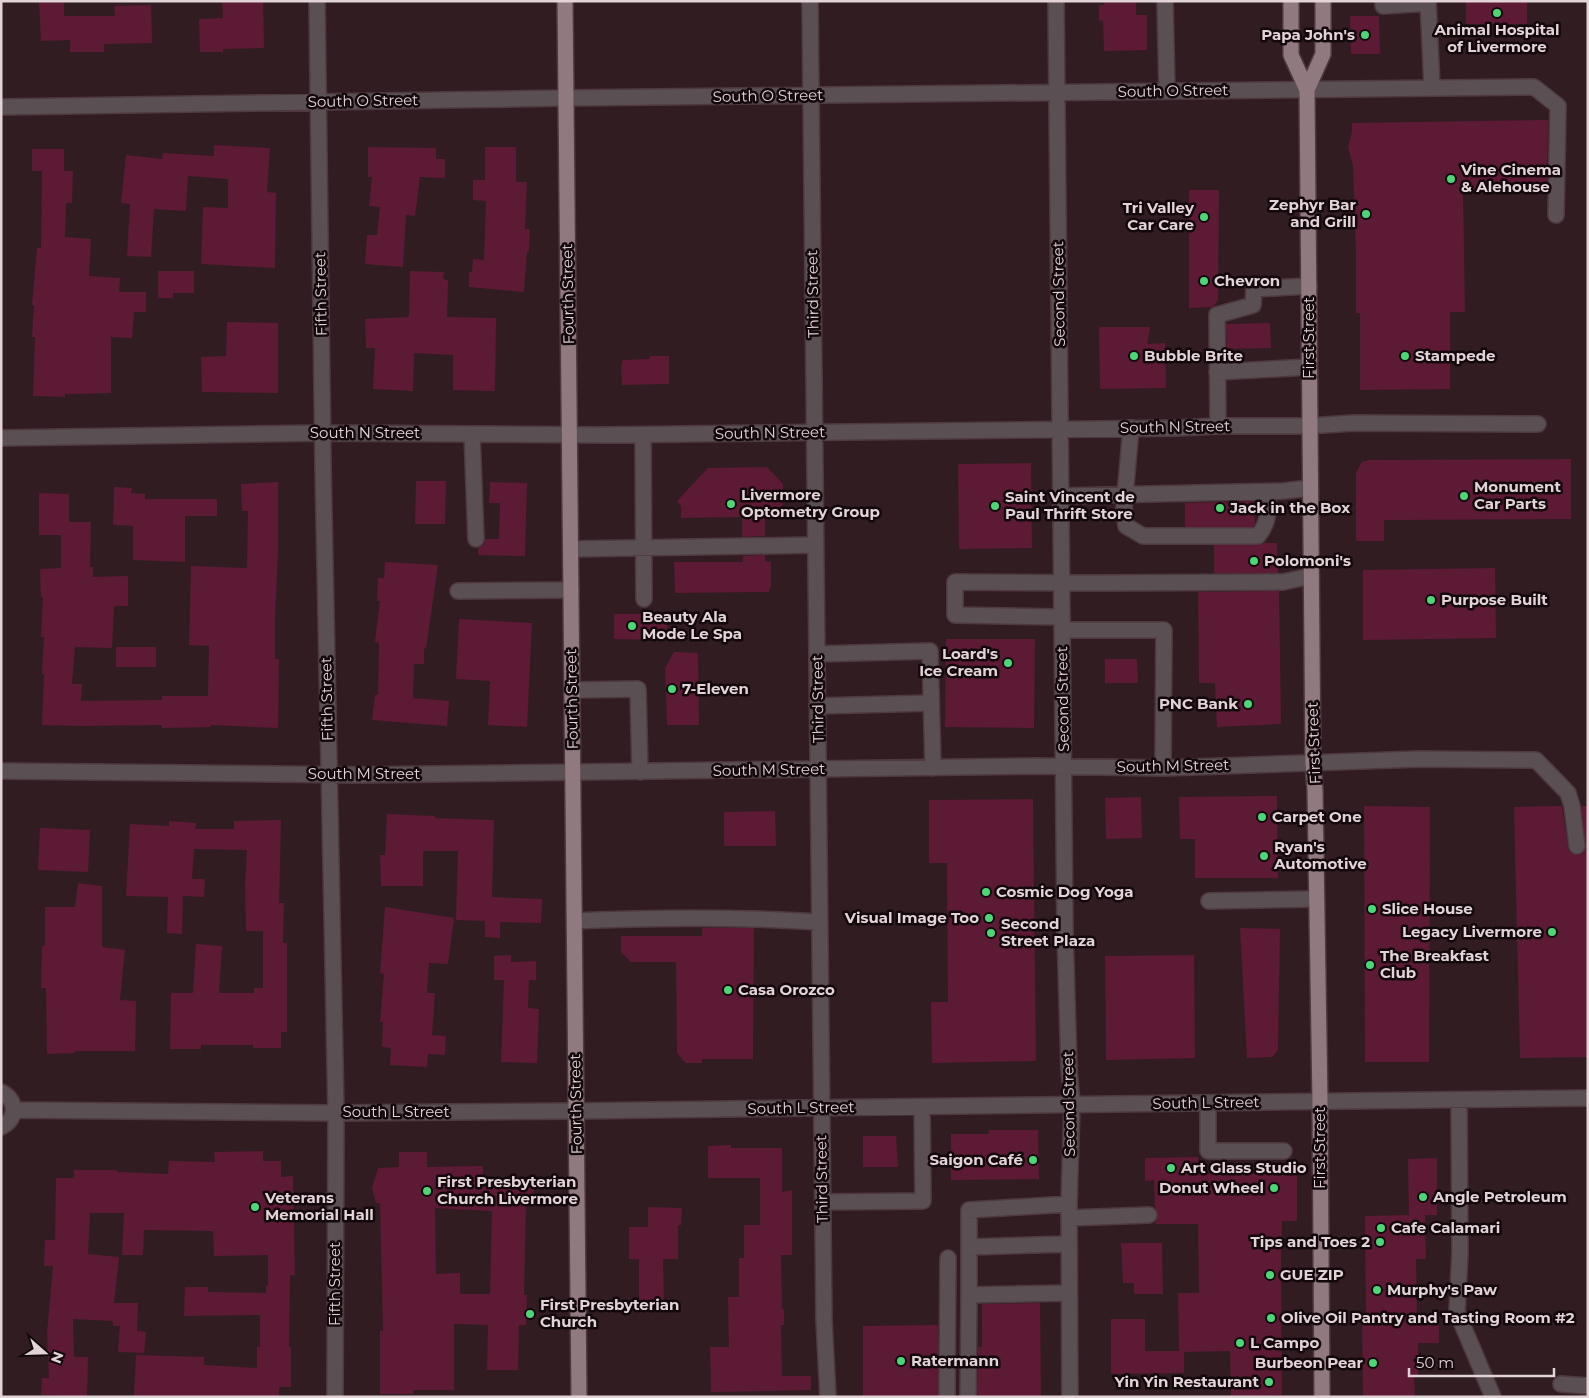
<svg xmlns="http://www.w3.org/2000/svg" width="1589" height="1398" font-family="Montserrat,sans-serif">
  <rect width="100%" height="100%" fill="#311c22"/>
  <path fill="#5d1a35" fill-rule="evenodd" d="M39,1H64V16H115L114,6L151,5L152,43L104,44V52H70V40L41,41Z
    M222,1H263L264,48L223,49V52H200L199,19L223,18Z
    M1104,1H1136V15H1147V50L1104,51L1103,20L1099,21V5H1104Z
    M1466,1H1527V24H1466Z
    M1350,16H1379L1380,54H1351Z
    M1548,120L1547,191L1463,192L1465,312H1450V389L1360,390V313H1356V252L1353,166L1348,147L1352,132V123Z
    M214,145L270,148L267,192L276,193L275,268L201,264L203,207L228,208V179L188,176L186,211L154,209L151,257L127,256L130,204L121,203L126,155L162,159L163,153L214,156Z
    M368,147L436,148V159H445V178L420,177L415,216L406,215L403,267L365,264L367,235H377L380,207L369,206L372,177H368Z
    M485,147H516V182H527L525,229H530L529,251H527L524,292L469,287V272H472L473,259L484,260L486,201L473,200V180H485Z
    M32,149H64V171H73L72,203H66L65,237L91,239L89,276L120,278L119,292H146V312H134L132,338L111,337V393L65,394V397L33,396L35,337H32L34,305H32L37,248H41L42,171H32Z
    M1189,190H1219L1218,300L1213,307L1189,308Z
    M158,271H194V293H173V298H158Z
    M410,271L444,272L443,279L448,280L447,317L496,318L495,391L453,390V355L414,353L413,391L373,389L375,348H366L365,319L409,317Z
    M227,322L278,323V393L202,392L201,357L226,356Z
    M1270,323L1271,348L1227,349L1226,324Z
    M1099,327H1150L1147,344L1165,343L1166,388L1100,389Z
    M650,356H669V384L622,385L621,366H622V360L650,359Z
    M1571,459V519L1384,520V541H1356V473L1362,462L1369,460Z
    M1031,463L1032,548L959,549L958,464Z
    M767,467L783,484V495L782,514L765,515V536L742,537V517L681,518V506L677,501L708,468Z
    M416,481H446L445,524H415Z
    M278,482V552L275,617V659H279L278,728L210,725L211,727L162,728V725L80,726L42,725L44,674H42L44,637H41L43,597H41L40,569L61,568V535H39V493L69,494V522H91L90,567H93V577L128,576V606H114L112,648L75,647L72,684H82L81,701L162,700V696H208L209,646L189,645L191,566L247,568L248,511H242L241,484Z
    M490,482L527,483L525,556L478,555V548L484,544L485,539H499L500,503H489Z
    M114,487L132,488L131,493L145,494V499H217V516H185V562L133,560V526L113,525Z
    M1254,501L1255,524L1253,527H1185V503Z
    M1264,543H1277L1278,573H1214V545H1258Z
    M765,555V561L771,562V585L769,592L675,593L674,562H743V556Z
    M385,562L438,565L426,649L424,648V664H414L413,698L449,701L447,726L372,720L375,695H378L379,643L375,642L380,601H377L378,578H384Z
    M1495,568L1496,638L1363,640V570Z
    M1279,591L1281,724L1217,727L1215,683H1199L1198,592Z
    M614,614H657V623H667V640L614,639Z
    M459,619L532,623L527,727L488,725L490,681L456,679Z
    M946,639H1035L1034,728L945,727Z
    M116,647H156V667H116Z
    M674,652L698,653L699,725H667L665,668Z
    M1105,659H1137L1138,683H1105Z
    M1277,796L1278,878H1195V839H1180L1179,797Z
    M1141,797L1142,838L1106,839L1105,798Z
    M1033,799L1036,1061L932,1063L931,1002H948L947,863H929V800Z
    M1364,806L1430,807L1429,1062H1365Z
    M1562,806L1568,848L1570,852L1578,855L1582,854L1586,849L1581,806H1588V1057L1520,1058L1514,807Z
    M775,811L776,846H724V812Z
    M387,814L435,816V818L494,820L492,897L542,899L541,923L500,922V938L485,937V921L456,920L458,851H423V886H381L380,855H385Z
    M281,820L279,903H284L283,943H287V1032H281V1048H253V1045H201V1049H170L171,993H193L196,944L222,946L219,993H254V988H263V931H246L245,886L247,850L194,849L192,879H205L204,897L183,896L182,934L167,933L168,897L126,896L130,824L169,826V821L196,823L195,829H234V821Z
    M40,828L90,830L88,872L38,870Z
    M78,883L102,886V947L125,950L120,1000L136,1001L135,1051H75V1053L47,1054L46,988H41L42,946H45V907H75Z
    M385,907L454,918L448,964L429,963L427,993H435L432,1035L446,1036L445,1055L428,1054L427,1067L390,1065L391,1048L382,1047L383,1022H380L384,974L380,973Z
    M702,928H754L753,1059H702V1063H686L677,1053L676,962H631L621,952V936H702Z
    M1240,928L1280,929L1278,1050L1272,1057L1247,1058Z
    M511,955V962L536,961V980H529L528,1008L539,1009L537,1063L501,1062L504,980H494V956Z
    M1194,955L1195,1058L1106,1060L1105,956Z
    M989,1130H1038L1039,1179L951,1180V1134H988Z
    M863,1136H896L898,1167H863Z
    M731,1145V1148H782V1192L792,1190V1255H781L782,1309H784V1325H781L782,1376H811V1390L711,1392L710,1347H729L728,1297H739V1258H744V1225H760V1178H708V1146Z
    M263,1151V1161H281V1177L293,1176L295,1275H290L289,1347H291V1387H279V1397H134L136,1355L204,1357V1365L257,1368V1347H260V1315L184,1316L185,1287H208V1292L266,1293V1286H268V1255L214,1256L213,1231L144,1230L143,1255H122L124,1213H90L88,1254L119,1257L114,1303H138L137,1331L146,1332L144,1353L118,1352L120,1326H113V1321L73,1319L74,1357H88L87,1397L41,1395L42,1378H49L47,1333L53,1266H44L45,1240H55L56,1178H74V1170H117V1172L168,1174L169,1161L215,1162L214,1152Z
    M399,1152H427V1167L483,1166V1181L534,1182L533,1204L526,1203L524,1295H527L526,1325H519L518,1370H487L488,1325L454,1324V1390H413V1394H380V1331H383L380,1203H376L372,1188L378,1168L399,1167ZM435,1208L492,1211L490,1294H460V1273L436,1274Z
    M1198,1157V1174L1297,1173V1221H1282L1281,1261L1282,1395L1231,1396L1230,1351L1184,1352V1373L1111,1374V1319H1145V1351H1179L1178,1293H1199L1198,1224H1155L1158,1215L1155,1208L1154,1180L1145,1181V1158Z
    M1437,1158V1215H1425L1426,1259H1416L1417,1324H1439V1343H1418V1376H1414L1415,1397H1363L1362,1325H1366L1365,1216L1409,1215L1408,1159Z
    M648,1207L682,1208L681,1225H678V1259H663L664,1305H639V1259H629V1227H648Z
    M1121,1243H1162L1163,1294H1134V1283H1123Z
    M1040,1303L1041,1397H977L978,1347H982V1304Z
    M938,1325V1397H863V1326Z"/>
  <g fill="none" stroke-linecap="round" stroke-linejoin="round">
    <defs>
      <path id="minor" d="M317,1L323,466L336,1113L335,1397
        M810,1L824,1320L828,1397
        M1056,1L1065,931L1069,1069L1072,1104L1069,1204L1070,1397
        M1165,1L1167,91
        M1383,1V6L1428,3
        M1428,1L1432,87
        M1,107L566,98L1534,87L1558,106L1556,215
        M1217,372L1309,367
        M1218,426L1217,315L1253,305L1254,289L1309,286
        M1131,428L1125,495L1124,510L1126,526L1143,536H1258C1270,521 1268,510 1268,492
        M472,434L476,539
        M643,435L644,599
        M1,438L323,433L602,435L1177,428L1218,426H1309L1353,423L1538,424
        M1061,496L1283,491L1310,488
        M571,549L816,545
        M458,591L571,590
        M1062,617L955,615V582L1100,583L1283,582L1311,576
        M1062,630H1164L1163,768
        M817,654L930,651L933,768
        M572,690L638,689L640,772
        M817,706L931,703
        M1,771L357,775L1037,766L1163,768L1419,759L1536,760L1568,793L1572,806L1577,846
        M1209,901L1316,899
        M575,921C657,917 738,917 820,922
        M1,1092C18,1100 17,1120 1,1127
        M1459,1100L1460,1252L1457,1312L1493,1397
        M1208,1103V1151H1284
        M14,1110L336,1113L576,1111L1588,1098
        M823,1202L923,1201L922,1107
        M1069,1218L1149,1215
        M969,1247L1069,1244
        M969,1295V1210L1069,1204
        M1561,1384L1588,1386
        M947,1397L948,1258
        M968,1397L969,1295L1069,1293"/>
      <path id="major" d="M565,1L579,1397
        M1291,1V55L1307,90L1313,763L1315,790L1320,1101L1322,1397
        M1307,90L1323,54V1"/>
    </defs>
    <use href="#minor" stroke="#4d393f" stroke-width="18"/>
    <use href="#major" stroke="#4d393f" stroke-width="18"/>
    <use href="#minor" stroke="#5a4f52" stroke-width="15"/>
    <use href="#major" stroke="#90797f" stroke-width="15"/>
  </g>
  <g fill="#4dd676" stroke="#13090c" stroke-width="2">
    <circle cx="1497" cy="13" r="5"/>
    <circle cx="1365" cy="35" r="5"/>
    <circle cx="1451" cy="179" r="5"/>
    <circle cx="1366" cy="214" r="5"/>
    <circle cx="1204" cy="217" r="5"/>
    <circle cx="1204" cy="281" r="5"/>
    <circle cx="1134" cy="356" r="5"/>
    <circle cx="1405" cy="356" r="5"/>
    <circle cx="1464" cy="496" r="5"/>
    <circle cx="731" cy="504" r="5"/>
    <circle cx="995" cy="506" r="5"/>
    <circle cx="1220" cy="508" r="5"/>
    <circle cx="1254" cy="561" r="5"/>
    <circle cx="1431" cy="600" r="5"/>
    <circle cx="632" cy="626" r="5"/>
    <circle cx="1008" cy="663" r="5"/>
    <circle cx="672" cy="689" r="5"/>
    <circle cx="1248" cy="704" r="5"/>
    <circle cx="1262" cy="817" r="5"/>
    <circle cx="1264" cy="856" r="5"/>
    <circle cx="986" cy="892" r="5"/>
    <circle cx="1372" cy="909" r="5"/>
    <circle cx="989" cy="918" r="5"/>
    <circle cx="1552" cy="932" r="5"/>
    <circle cx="991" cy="933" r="5"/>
    <circle cx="1370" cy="965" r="5"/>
    <circle cx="728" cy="990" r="5"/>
    <circle cx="1033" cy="1160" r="5"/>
    <circle cx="1171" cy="1168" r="5"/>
    <circle cx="1274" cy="1188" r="5"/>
    <circle cx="427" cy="1191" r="5"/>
    <circle cx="1423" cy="1197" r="5"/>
    <circle cx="255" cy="1207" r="5"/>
    <circle cx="1381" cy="1228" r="5"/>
    <circle cx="1380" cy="1242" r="5"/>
    <circle cx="1270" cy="1275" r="5"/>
    <circle cx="1377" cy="1290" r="5"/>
    <circle cx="530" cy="1314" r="5"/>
    <circle cx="1271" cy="1318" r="5"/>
    <circle cx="1240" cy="1343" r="5"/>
    <circle cx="901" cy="1361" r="5"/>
    <circle cx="1373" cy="1363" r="5"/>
    <circle cx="1269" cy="1382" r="5"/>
  </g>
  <g text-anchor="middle" stroke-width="5" stroke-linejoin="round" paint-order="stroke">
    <g font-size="15" font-weight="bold" fill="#e2d3d7" stroke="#13090c" text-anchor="start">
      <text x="1497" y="35" text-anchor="middle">Animal Hospital<tspan x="1497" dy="17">of Livermore</tspan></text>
      <text x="1355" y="40" text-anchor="end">Papa John's</text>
      <text x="1461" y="175">Vine Cinema<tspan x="1461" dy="17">&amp; Alehouse</tspan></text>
      <text x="1356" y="210" text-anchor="end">Zephyr Bar<tspan x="1356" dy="17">and Grill</tspan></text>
      <text x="1194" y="213" text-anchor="end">Tri Valley<tspan x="1194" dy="17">Car Care</tspan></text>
      <text x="1214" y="286">Chevron</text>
      <text x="1144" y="361">Bubble Brite</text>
      <text x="1415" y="361">Stampede</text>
      <text x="1474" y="492">Monument<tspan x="1474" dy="17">Car Parts</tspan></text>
      <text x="741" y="500">Livermore<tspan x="741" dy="17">Optometry Group</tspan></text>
      <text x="1005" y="502">Saint Vincent de<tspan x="1005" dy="17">Paul Thrift Store</tspan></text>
      <text x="1230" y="513">Jack in the Box</text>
      <text x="1264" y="566">Polomoni's</text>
      <text x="1441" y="605">Purpose Built</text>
      <text x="642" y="622">Beauty Ala<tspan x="642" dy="17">Mode Le Spa</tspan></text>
      <text x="998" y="659" text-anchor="end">Loard's<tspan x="998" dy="17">Ice Cream</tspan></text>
      <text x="682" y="694">7-Eleven</text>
      <text x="1238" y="709" text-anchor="end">PNC Bank</text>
      <text x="1272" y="822">Carpet One</text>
      <text x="1274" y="852">Ryan's<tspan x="1274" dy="17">Automotive</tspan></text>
      <text x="996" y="897">Cosmic Dog Yoga</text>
      <text x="1382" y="914">Slice House</text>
      <text x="979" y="923" text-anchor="end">Visual Image Too</text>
      <text x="1001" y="929">Second<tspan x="1001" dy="17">Street Plaza</tspan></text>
      <text x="1542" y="937" text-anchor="end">Legacy Livermore</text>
      <text x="1380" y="961">The Breakfast<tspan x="1380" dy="17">Club</tspan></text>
      <text x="738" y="995">Casa Orozco</text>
      <text x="1023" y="1165" text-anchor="end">Saigon Café</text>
      <text x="1181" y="1173">Art Glass Studio</text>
      <text x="437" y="1187">First Presbyterian<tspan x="437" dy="17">Church Livermore</tspan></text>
      <text x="1264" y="1193" text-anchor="end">Donut Wheel</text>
      <text x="1433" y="1202">Angle Petroleum</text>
      <text x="265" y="1203">Veterans<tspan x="265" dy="17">Memorial Hall</tspan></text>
      <text x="1391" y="1233">Cafe Calamari</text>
      <text x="1370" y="1247" text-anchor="end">Tips and Toes 2</text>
      <text x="1280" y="1280">GUE ZIP</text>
      <text x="1387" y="1295">Murphy's Paw</text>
      <text x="540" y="1310">First Presbyterian<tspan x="540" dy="17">Church</tspan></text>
      <text x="1281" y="1323">Olive Oil Pantry and Tasting Room #2</text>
      <text x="1250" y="1348">L Campo</text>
      <text x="911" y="1366">Ratermann</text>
      <text x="1363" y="1368" text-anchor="end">Burbeon Pear</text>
      <text x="1259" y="1387" text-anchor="end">Yin Yin Restaurant</text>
    </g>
    <g font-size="15" fill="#e2d3d7" stroke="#13090c">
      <text transform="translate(1173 91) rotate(-1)" y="5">South O Street</text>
      <text transform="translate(768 96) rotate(-1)" y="5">South O Street</text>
      <text transform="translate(363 101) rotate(-1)" y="5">South O Street</text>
      <text transform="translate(321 294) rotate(-91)" y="5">Fifth Street</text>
      <text transform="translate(568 294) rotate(-91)" y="5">Fourth Street</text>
      <text transform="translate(813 294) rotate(-91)" y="5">Third Street</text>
      <text transform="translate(1059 294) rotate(-91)" y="5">Second Street</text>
      <text transform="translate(1309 338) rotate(-90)" y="5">First Street</text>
      <text transform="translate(1175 427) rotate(-1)" y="5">South N Street</text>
      <text x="365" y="438">South N Street</text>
      <text transform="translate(770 433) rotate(-1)" y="5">South N Street</text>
      <text transform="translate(327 699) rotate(-91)" y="5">Fifth Street</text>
      <text transform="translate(572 699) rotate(-91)" y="5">Fourth Street</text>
      <text transform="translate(818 699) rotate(-91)" y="5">Third Street</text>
      <text transform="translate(1063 699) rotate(-91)" y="5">Second Street</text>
      <text transform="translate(1314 743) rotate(-92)" y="5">First Street</text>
      <text transform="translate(1173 766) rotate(-1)" y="5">South M Street</text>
      <text transform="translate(769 770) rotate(-1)" y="5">South M Street</text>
      <text x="364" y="779">South M Street</text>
      <text transform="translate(1206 1103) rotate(-1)" y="5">South L Street</text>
      <text transform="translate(576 1104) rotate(-91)" y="5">Fourth Street</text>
      <text transform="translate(1069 1104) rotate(-91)" y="5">Second Street</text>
      <text transform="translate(801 1108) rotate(-1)" y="5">South L Street</text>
      <text x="396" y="1117">South L Street</text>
      <text transform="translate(1320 1148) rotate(-90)" y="5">First Street</text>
      <text transform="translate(822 1179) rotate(-91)" y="5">Third Street</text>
      <text transform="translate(335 1284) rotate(-90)" y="5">Fifth Street</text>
    </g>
  </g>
  <rect width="1589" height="1398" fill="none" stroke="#e2d3d7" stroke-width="5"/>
  <g transform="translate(45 1353) rotate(110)" stroke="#13090c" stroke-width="4" paint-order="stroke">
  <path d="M0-4L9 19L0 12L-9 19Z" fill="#e2d3d7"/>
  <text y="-8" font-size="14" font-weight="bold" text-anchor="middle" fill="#e2d3d7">N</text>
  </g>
  <path d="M1409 1368v8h145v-8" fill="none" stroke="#e2d3d7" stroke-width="2.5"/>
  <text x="1416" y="1368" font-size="15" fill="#e2d3d7" stroke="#13090c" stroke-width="4" paint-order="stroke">50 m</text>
</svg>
